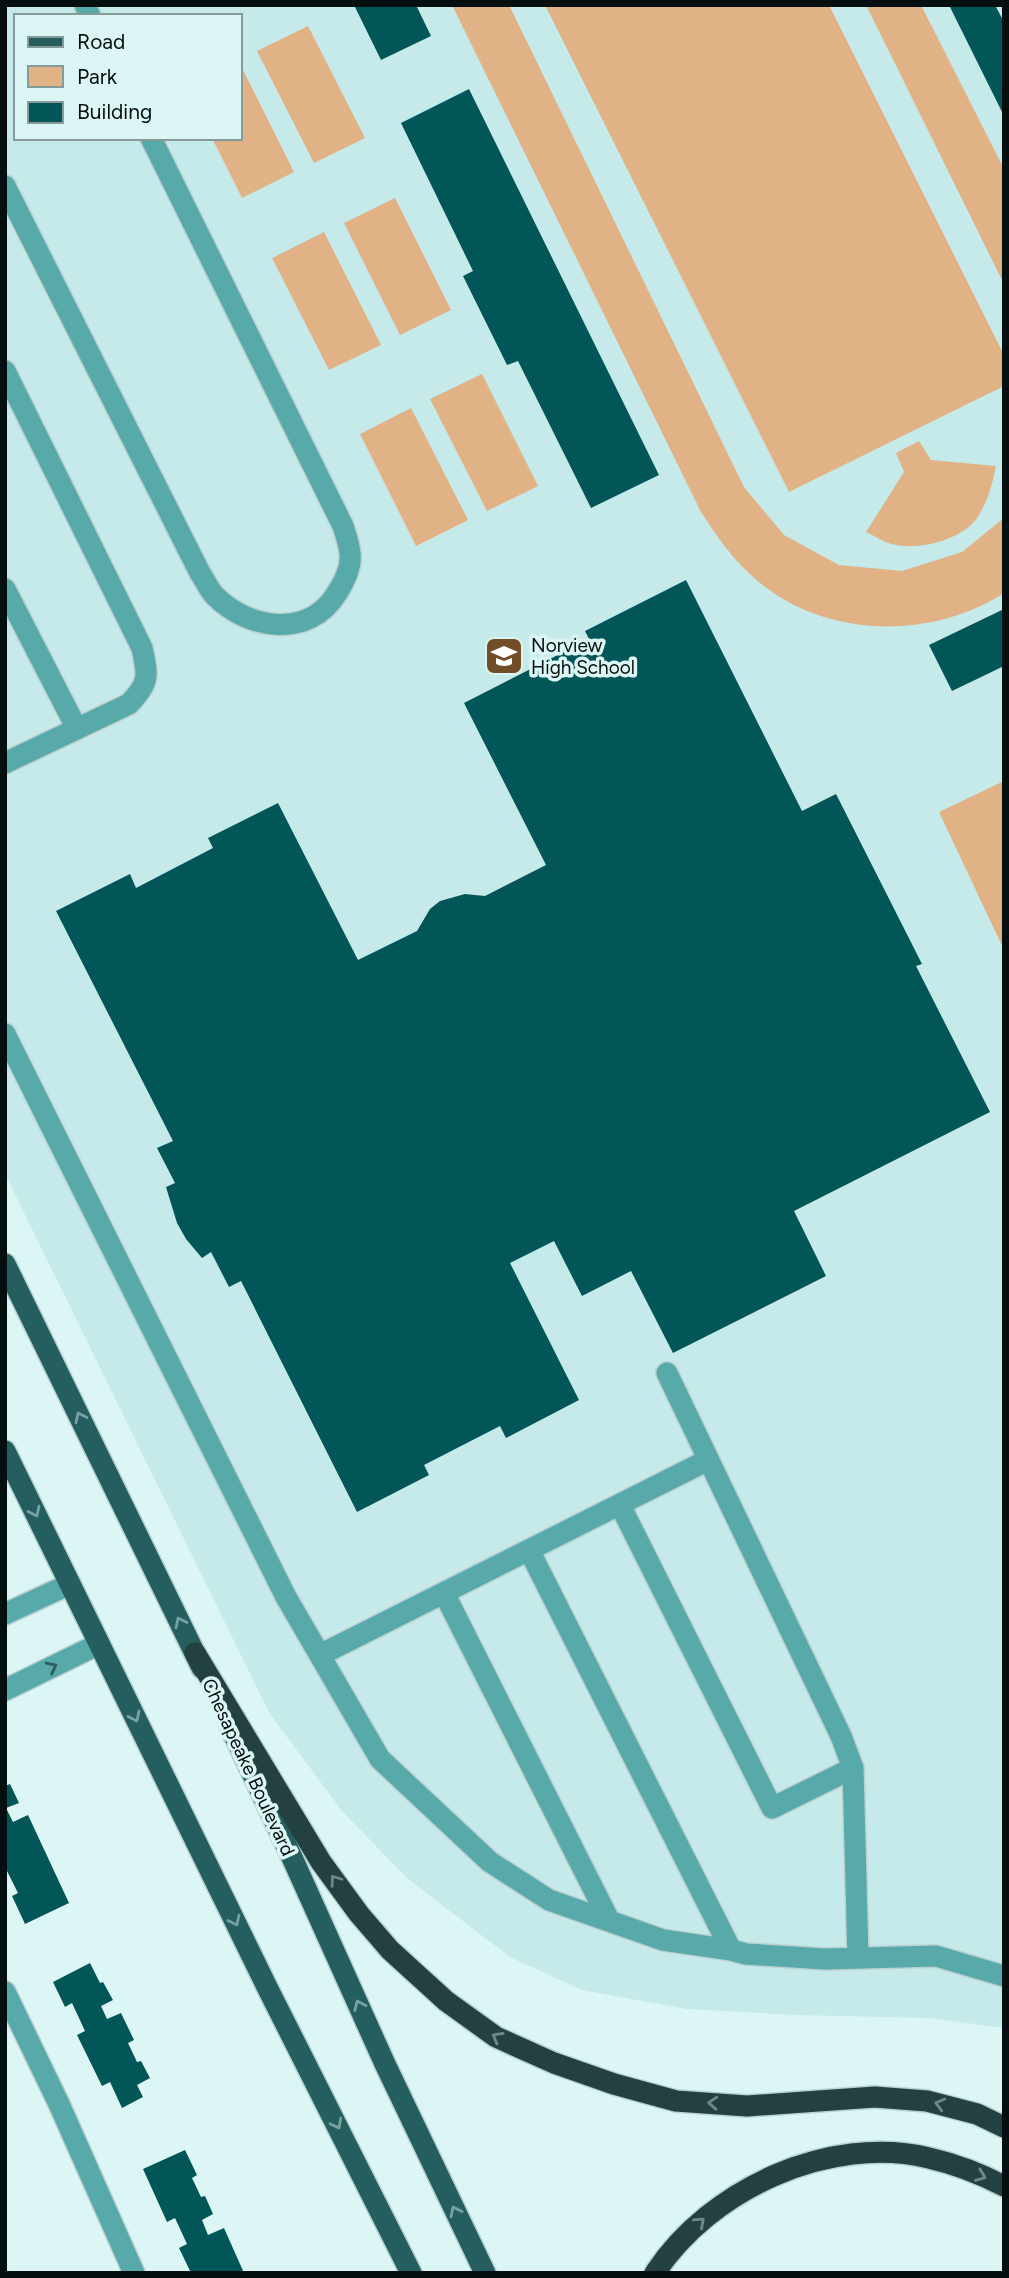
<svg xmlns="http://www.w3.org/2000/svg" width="1009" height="2278" font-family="Figtree,sans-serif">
  <rect width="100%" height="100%" fill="#dbf6f5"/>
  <path fill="#c5eae9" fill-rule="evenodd" d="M5,5H1004V2028L930,2018L795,2015L687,2009L582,1990L510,1957L408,1879L342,1811L270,1714L234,1641L5,1174ZM16,16H240V138H16Z"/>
  <path fill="#e0b285" d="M452,5H509L744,487L784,535L839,565L902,571L962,552L1004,518V593C928,642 818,638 751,575C730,556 716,535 701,512Z
    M545,5H829L1004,355V386L789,492Z
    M866,5H921L1004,169V284Z
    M308,26L365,138L314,163L257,51Z
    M240,64L294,172L242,198L212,138H240Z
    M395,198L451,310L400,335L344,223Z
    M324,232L381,345L329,370L272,258Z
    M482,374L538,486L487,511L430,399Z
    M411,408L468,520L416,546L360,434Z
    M919,441L931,460L996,466C992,485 988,502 977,518C963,539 921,550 896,545C886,544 875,536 866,532L904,472L896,453Z
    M1004,781V950L939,812Z"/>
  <path fill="#035657" d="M354,5H416L431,36L381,60Z
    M949,5H995L1004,22V116Z
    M469,89L659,475L591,508L518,361L507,365L463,276L473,271L401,123Z
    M686,580L802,811L836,794L922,964L916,966L990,1112L794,1211L826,1276L673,1353L631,1271L582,1296L554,1241L510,1263L579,1400L506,1438L500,1426L424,1465L429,1475L357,1512L241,1281L229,1287L211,1252L202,1258L186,1239L177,1223L166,1187L175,1183L157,1148L173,1141L56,911L130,874L136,888L213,848L208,838L278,803L358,960L417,931L430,909L440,901L465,894L485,896L546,865L464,703L589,639L585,631Z
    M1004,609V666L952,691L929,645Z
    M10,1784L19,1803L6,1808L13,1822L28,1815L69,1903L25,1924L12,1896L18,1893L5,1867V1786Z
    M90,1963L100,1983L103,1982L113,2000L101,2006L107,2019L121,2013L134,2040L128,2043L137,2062L141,2061L150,2078L137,2085L143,2097L122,2108L110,2082L102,2086L77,2035L85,2031L72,2003L65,2007L53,1982Z
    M185,2150L197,2175L192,2178L201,2197L205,2196L213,2214L202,2220L208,2235L224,2228L244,2273H191L179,2248L187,2244L175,2218L167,2222L143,2169Z"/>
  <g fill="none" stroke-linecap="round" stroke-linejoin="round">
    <defs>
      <path id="minor" d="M85,5L90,16
        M5,186L200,573C205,580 209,590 215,596C249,630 309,639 337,593C344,582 352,567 350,553C349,544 346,535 343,526L151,138
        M5,371L142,648C148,676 150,682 129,704L5,763
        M5,589L77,729
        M5,1034L286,1597L380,1759L490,1862L549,1900L663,1940L731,1950L746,1954L825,1959L936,1956L1004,1976
        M667,1373L841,1736L853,1768L858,1958
        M620,1505L772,1808L853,1768
        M529,1550L731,1950
        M444,1593L609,1920
        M5,1614L70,1584
        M320,1655L708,1460
        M5,1690L99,1644
        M5,1992L59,2104L134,2273"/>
      <path id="major" d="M5,1264L202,1668
        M5,1451L268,1989L411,2273
        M230,1726L290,1853L385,2064L485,2273"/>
      <path id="highway" d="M195,1653L321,1862L359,1914L390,1950L446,2001L496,2037L554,2063L614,2084L676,2101L747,2106L875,2097L927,2101L977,2114L1004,2127
        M655,2273C710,2189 830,2134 929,2158C955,2164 981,2174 1004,2186"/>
    </defs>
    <use href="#minor" stroke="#b9d1d0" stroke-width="24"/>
    <use href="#major" stroke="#b9d1d0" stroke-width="24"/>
    <use href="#highway" stroke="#b9d1d0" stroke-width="24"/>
    <use href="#minor" stroke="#58a9a9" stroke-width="21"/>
    <use href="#major" stroke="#245e5e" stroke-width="21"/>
    <use href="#highway" stroke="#244141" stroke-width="21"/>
  </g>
  <defs><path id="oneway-chevron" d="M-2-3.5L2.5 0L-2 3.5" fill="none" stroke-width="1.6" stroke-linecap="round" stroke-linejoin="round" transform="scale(1.75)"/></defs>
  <g stroke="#76a2a2">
    <use href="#oneway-chevron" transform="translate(80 1417) rotate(-116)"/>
    <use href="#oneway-chevron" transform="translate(35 1512) rotate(64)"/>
    <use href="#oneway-chevron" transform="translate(180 1622) rotate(-116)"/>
    <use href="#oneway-chevron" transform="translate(135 1717) rotate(64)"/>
    <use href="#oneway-chevron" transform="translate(235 1921) rotate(64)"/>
    <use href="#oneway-chevron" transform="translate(359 2005) rotate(-114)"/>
    <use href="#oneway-chevron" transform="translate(337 2124) rotate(63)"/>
    <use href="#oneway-chevron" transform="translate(455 2211) rotate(-116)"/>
  </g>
  <use stroke="#2f5c5c" href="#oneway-chevron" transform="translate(52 1667) rotate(-26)"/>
  <g stroke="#6d8989">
    <use href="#oneway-chevron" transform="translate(335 1880) rotate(-126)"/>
    <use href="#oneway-chevron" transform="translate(497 2037) rotate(-150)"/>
    <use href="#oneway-chevron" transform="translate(713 2103) rotate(-176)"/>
    <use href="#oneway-chevron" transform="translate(940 2104) rotate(-165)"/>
    <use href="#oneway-chevron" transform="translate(981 2176) rotate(21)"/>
    <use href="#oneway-chevron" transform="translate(700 2222) rotate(-42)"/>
  </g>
  <defs>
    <symbol id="school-square" viewBox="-11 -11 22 22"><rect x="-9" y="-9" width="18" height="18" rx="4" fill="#724e28" stroke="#dbf6f5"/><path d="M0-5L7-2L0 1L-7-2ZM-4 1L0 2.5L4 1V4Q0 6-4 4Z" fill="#fff"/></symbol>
  </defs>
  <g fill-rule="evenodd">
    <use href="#school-square" x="482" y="634" width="44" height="44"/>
  </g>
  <g text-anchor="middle" stroke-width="7" stroke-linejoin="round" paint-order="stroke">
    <g font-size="19" fill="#060f0f" stroke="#dbf6f5" text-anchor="start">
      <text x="531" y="652">Norview<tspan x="531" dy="22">High School</tspan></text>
    </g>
    <g font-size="19" fill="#060f0f" stroke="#dbf6f5">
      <text transform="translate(249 1767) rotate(65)" y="7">Chesapeake Boulevard</text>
    </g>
  </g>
  <rect width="1009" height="2278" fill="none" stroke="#060f0f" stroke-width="14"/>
  <rect x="14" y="14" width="228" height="126" fill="#dbf6f5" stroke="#869a99" stroke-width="2"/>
  <rect x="28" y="37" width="35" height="10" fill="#245e5e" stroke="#869a99" stroke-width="2"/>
  <text x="77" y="49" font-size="21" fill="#060f0f">Road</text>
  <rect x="28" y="66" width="35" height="21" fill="#e0b285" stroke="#869a99" stroke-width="2"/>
  <text x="77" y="84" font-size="21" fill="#060f0f">Park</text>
  <rect x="28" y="102" width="35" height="21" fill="#035657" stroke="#869a99" stroke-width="2"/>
  <text x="77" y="119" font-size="21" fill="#060f0f">Building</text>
</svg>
